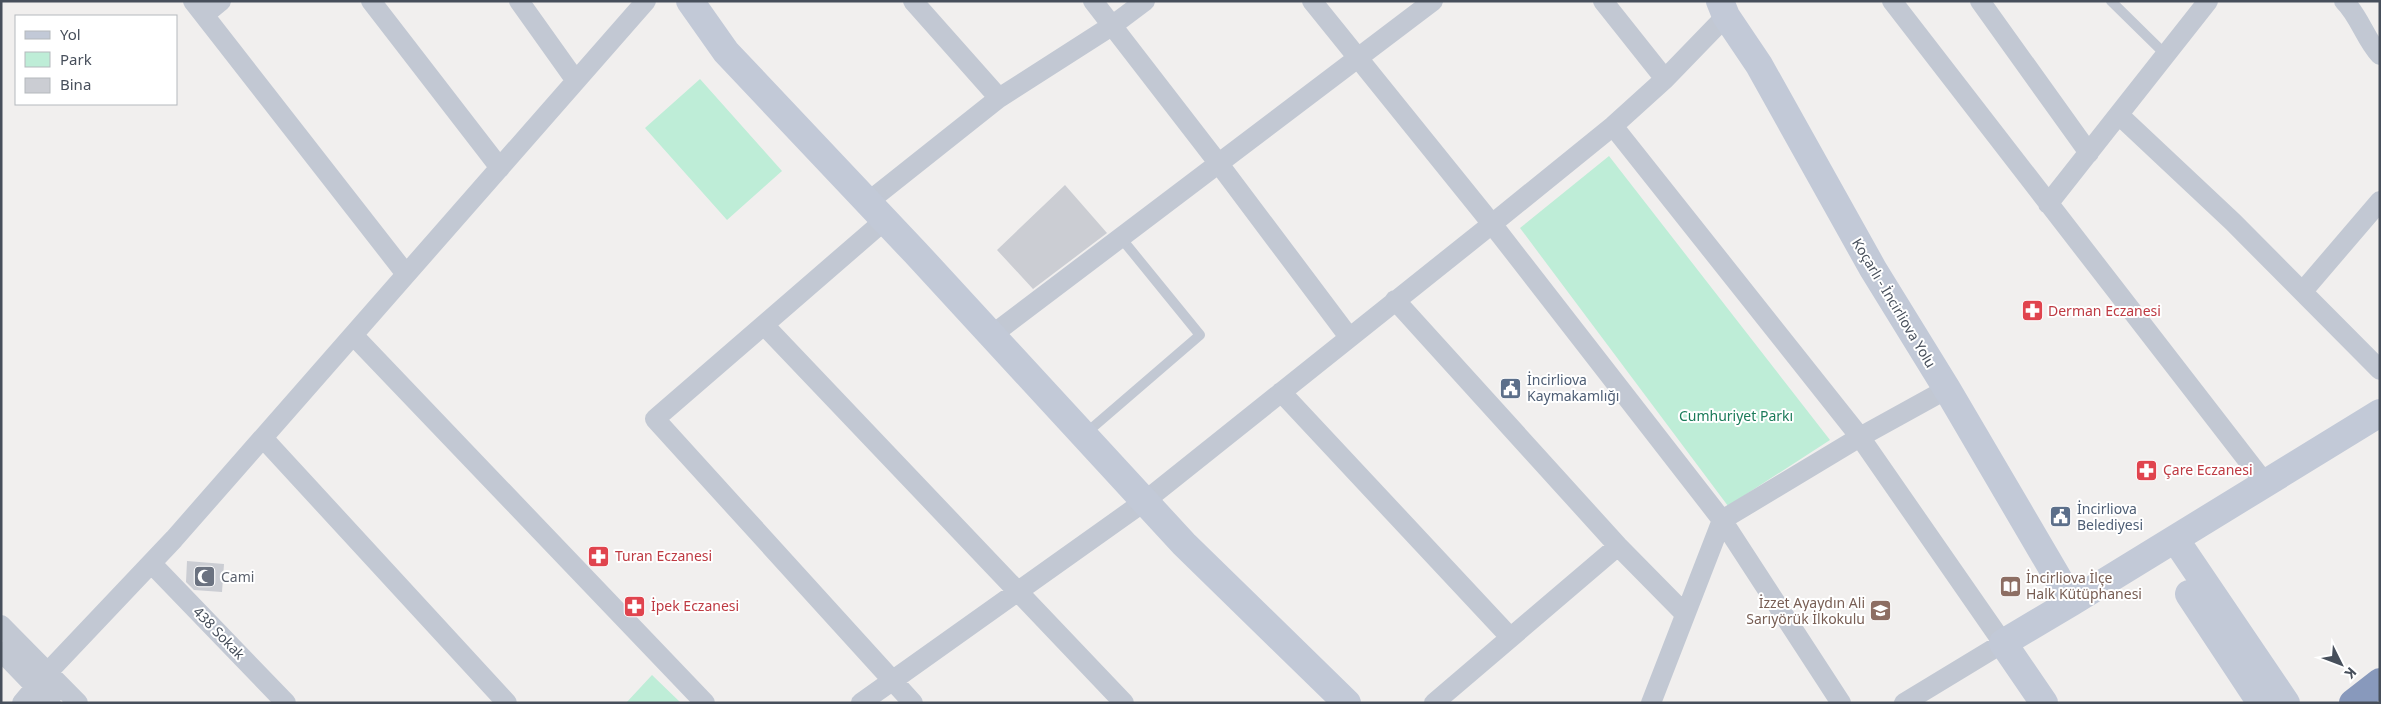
<svg xmlns="http://www.w3.org/2000/svg" width="2381" height="704" font-family="'Noto Sans',sans-serif">
  <rect width="100%" height="100%" fill="#f1efee"/>
  <path fill="#beedd7" d="M700,79L782,171L727,220L645,128Z
    M1609,156L1830,440L1728,506L1520,228Z
    M652,675L681,703H626Z"/>
  <path fill="#cbcdd3" d="M1065,185L1107,233L1033,289L997,250Z
    M187,561L224,564L222,592L194,590L186,582Z"/>
  <g fill="none" stroke-linecap="round" stroke-linejoin="round">
    <path stroke="#c2c8d3" stroke-width="10" d="M2111,1L2166,55
      M1085,434L1200,335L1121,238"/>
    <path stroke="#c2c8d3" stroke-width="20" d="M193,1L406,274
      M371,1L500,168
      M519,1L576,81
      M913,1L999,98
      M1093,1L1219,164L1349,337
      M1312,1L1492,224L1613,126L1665,79L1726,16
      M1603,1L1665,79
      M1892,1L2265,483
      M1980,1L2089,153
      M2344,1C2360,17 2365,39 2380,55
      M204,15L221,1
      M2119,115L2233,222L2380,370
      M1613,126L1860,437L2003,643L1904,703
      M868,202L999,98L1113,25L1145,1
      M2048,204L2208,1
      M885,220L655,419L913,703
      M2303,291L2380,201
      M1395,300L1618,546L1685,614
      M764,325L1124,703
      M353,335L705,703
      M992,335L1433,1
      M1281,392L1510,637
      M263,438L507,703
      M152,564L286,703
      M1,625L78,703
      M1,651L51,703
      M22,703L48,672L174,539L646,1
      M861,703L1145,501L1492,224L1722,520L1841,703
      M1434,703L1618,546
      M1651,703L1722,520L1860,437L1947,389"/>
    <path stroke="#c2c9d7" stroke-width="28" d="M690,1L726,52L915,252L1184,544L1347,703
      M1720,1L1726,16L1759,65L1873,269L1947,389L2072,602
      M2175,539L2286,703
      M2189,594L2261,703
      M2044,703L2003,643L2072,602L2380,413"/>
    <path stroke="#8899bc" stroke-width="28" d="M2353,703L2380,682"/>
  </g>
  <defs>
    <symbol id="pharmacy-square" viewBox="-11 -11 22 22"><rect x="-9" y="-9" width="18" height="18" rx="4" fill="#e0444e" stroke="#fff"/><path d="M-2-6h4v4h4v4h-4v4h-4v-4h-4v-4h4Z" fill="#fff"/></symbol>
    <symbol id="civic-square" viewBox="-11 -11 22 22"><rect x="-9" y="-9" width="18" height="18" rx="4" fill="#5c6f8a" stroke="#fff"/><path d="M-.6-6.5H3V-4.5H.6V-3L4-1V1h2V6H-6V1h2V-1L-.6-3ZM-1.2 2.5V6h2.4V2.5Z" fill="#fff"/></symbol>
    <symbol id="mosque-square" viewBox="-11 -11 22 22"><rect x="-9" y="-9" width="18" height="18" rx="4" fill="#6b7280" stroke="#fff"/><path d="M3.5-4.9A6 6 0 1 0 3.5 4.9A5 5 0 1 1 3.5-4.9Z" fill="#fff"/></symbol>
    <symbol id="library-square" viewBox="-11 -11 22 22"><rect x="-9" y="-9" width="18" height="18" rx="4" fill="#8d6e63" stroke="#fff"/><path d="M-6-4Q-3-5.5-.7-3.5V5Q-3 3-6 4ZM6-4Q3-5.5 .7-3.5V5Q3 3 6 4Z" fill="#fff"/></symbol>
    <symbol id="school-square" viewBox="-11 -11 22 22"><rect x="-9" y="-9" width="18" height="18" rx="4" fill="#8d6e63" stroke="#fff"/><path d="M0-5L7-2L0 1L-7-2ZM-4 1L0 2.5L4 1V4Q0 6-4 4Z" fill="#fff"/></symbol>
  </defs>
  <g fill-rule="evenodd">
    <use href="#pharmacy-square" x="2020" y="298" width="25" height="25"/>
    <use href="#civic-square" x="1498" y="376" width="25" height="25"/>
    <use href="#pharmacy-square" x="2134" y="458" width="25" height="25"/>
    <use href="#civic-square" x="2048" y="504" width="25" height="25"/>
    <use href="#pharmacy-square" x="586" y="544" width="25" height="25"/>
    <use href="#mosque-square" x="192" y="564" width="25" height="25"/>
    <use href="#library-square" x="1998" y="574" width="25" height="25"/>
    <use href="#pharmacy-square" x="622" y="594" width="25" height="25"/>
    <use href="#school-square" x="1868" y="598" width="25" height="25"/>
  </g>
  <g text-anchor="middle" stroke-width="4" stroke-linejoin="round" paint-order="stroke">
    <g font-size="14" fill="#474f5b" stroke="#fff">
      <text transform="translate(1894 303) rotate(59)" y="5">Koçarlı - İncirliova Yolu</text>
      <text transform="translate(219 633) rotate(46)" y="5">438 Sokak</text>
    </g>
    <g font-size="14" fill="#be3a42" stroke="#fff" text-anchor="start">
      <text x="2048" y="316">Derman Eczanesi</text>
      <text x="2163" y="475">Çare Eczanesi</text>
      <text x="615" y="561">Turan Eczanesi</text>
      <text x="651" y="611">İpek Eczanesi</text>
    </g>
    <g font-size="14" fill="#4e5e75" stroke="#fff" text-anchor="start">
      <text x="1527" y="385">İncirliova<tspan x="1527" dy="16">Kaymakamlığı</tspan></text>
      <text x="2077" y="514">İncirliova<tspan x="2077" dy="16">Belediyesi</tspan></text>
    </g>
    <g font-size="14" fill="#1a7b59" stroke="#fff">
      <text x="1736" y="421">Cumhuriyet Parkı</text>
    </g>
    <g font-size="14" fill="#5b616d" stroke="#fff" text-anchor="start">
      <text x="221" y="582">Cami</text>
    </g>
    <g font-size="14" fill="#785e54" stroke="#fff" text-anchor="start">
      <text x="2026" y="583">İncirliova İlçe<tspan x="2026" dy="16">Halk Kütüphanesi</tspan></text>
      <text x="1865" y="608" text-anchor="end">İzzet Ayaydın Ali<tspan x="1865" dy="16">Sarıyörük İlkokulu</tspan></text>
    </g>
  </g>
  <rect width="2381" height="704" fill="none" stroke="#474f5b" stroke-width="5"/>
  <rect x="15" y="15" width="162" height="90" fill="#ffffff" stroke="#b5b9bd"/>
  <rect x="25" y="31" width="25" height="8" fill="#c2c9d7" stroke="#b5b9bd"/>
  <text x="60" y="40" font-size="15" fill="#474f5b">Yol</text>
  <rect x="25" y="52" width="25" height="15" fill="#beedd7" stroke="#b5b9bd"/>
  <text x="60" y="65" font-size="15" fill="#474f5b">Park</text>
  <rect x="25" y="78" width="25" height="15" fill="#cbcdd3" stroke="#b5b9bd"/>
  <text x="60" y="90" font-size="15" fill="#474f5b">Bina</text>
  <g transform="translate(2341 664) rotate(132)" stroke="#ffffff" stroke-width="4" paint-order="stroke">
  <path d="M0-4L9 19L0 12L-9 19Z" fill="#474f5b"/>
  <text y="-8" font-size="14" font-weight="bold" text-anchor="middle" fill="#474f5b">K</text>
  </g>
</svg>
